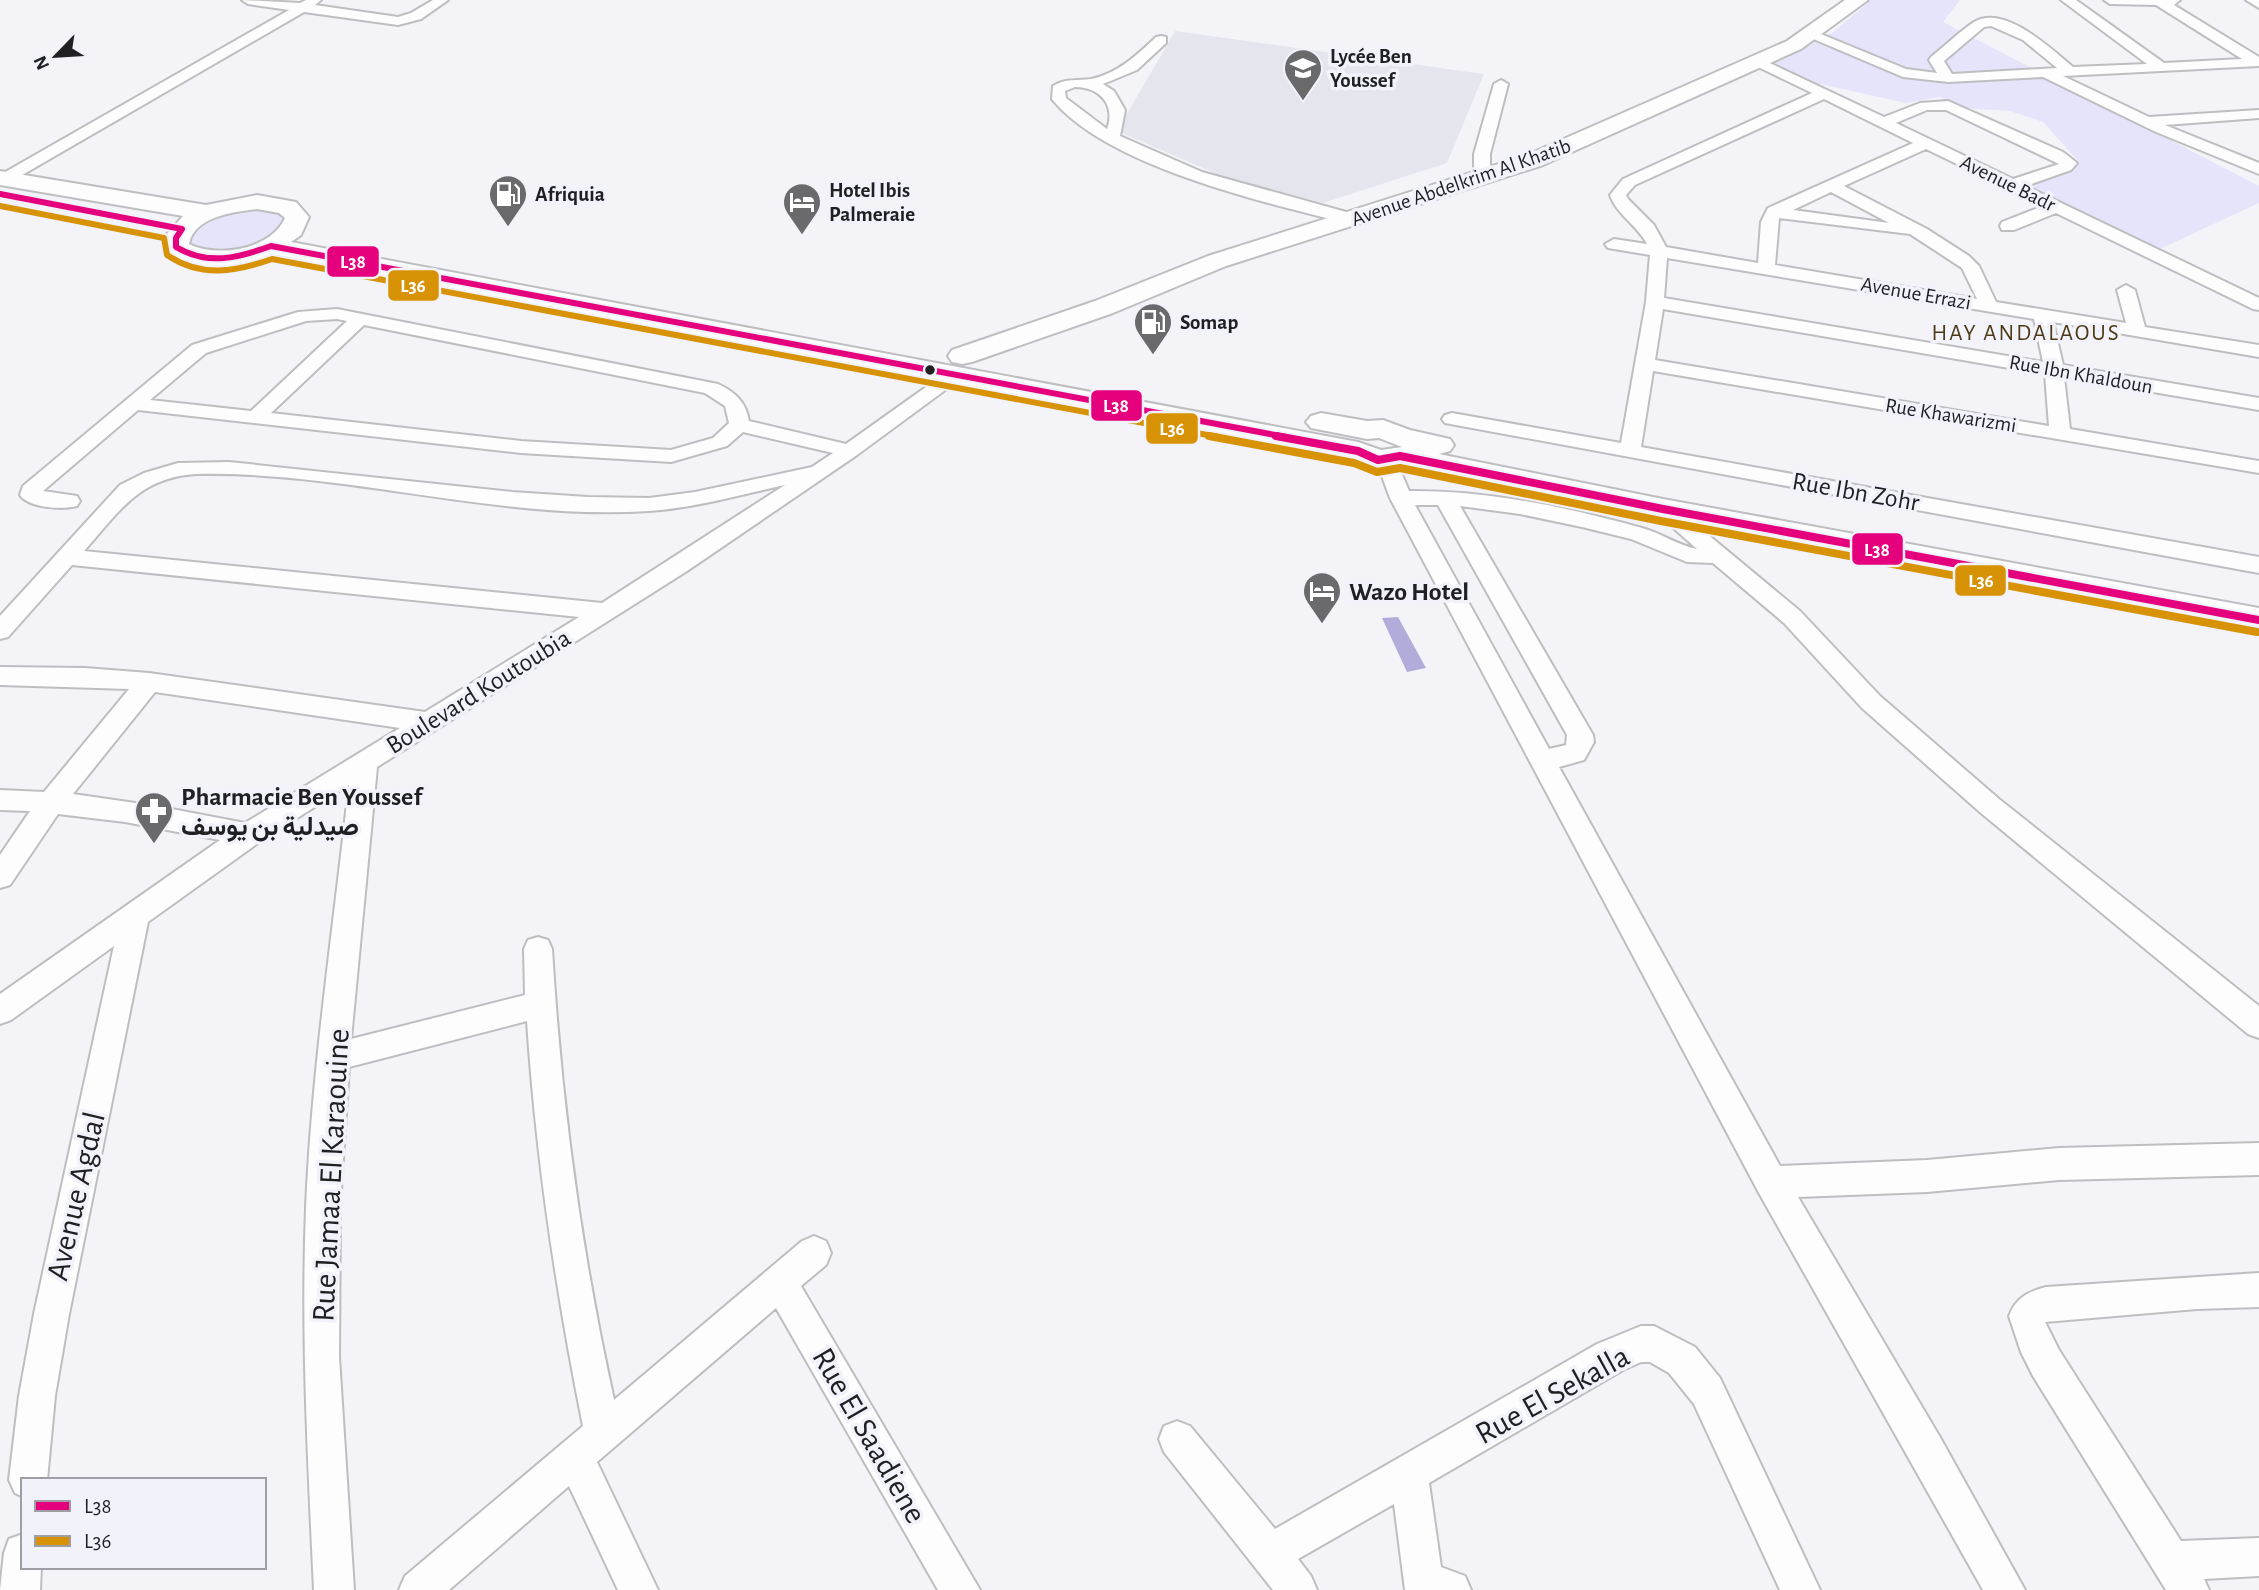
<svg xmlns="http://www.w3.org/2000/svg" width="2259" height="1590" font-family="'Alegreya Sans',Vazirmatn,sans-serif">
  <rect width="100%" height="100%" fill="#f4f4f8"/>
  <path fill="#e5e5ee" d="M1175,31L1484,74L1447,163L1323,203L1226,178L1117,131Z"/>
  <path fill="#e6e4fa" d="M1871,0H1960L1943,22L2259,186V203L2160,249L2024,185L2080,163L2043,122L2010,111L1962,108L1940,97L1906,103L1798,79L1776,67L1773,59L1832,33Z
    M262,209L277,210L289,217L275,240L228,255L190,247V240C204,217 237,211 262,209Z"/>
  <path fill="#b2acdb" d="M1398,617L1426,668L1407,672L1382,618Z"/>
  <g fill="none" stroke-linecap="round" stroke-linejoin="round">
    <defs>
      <path id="street" d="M242,0L300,3L306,0H321L315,5L398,17L411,13L433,0H448L421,19L398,25L304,12L10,182L0,183V175L289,10L248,4Z
        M2061,0H2076L2164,63L2242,59L2156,5L2110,4L2104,0H2180L2174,5L2259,57V66L2063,76L2149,117L2259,110V118L2165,125L2259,163V174L2156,132L2043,77L1948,82L1903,77L1804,35L1806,32H1816L1906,69L1937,73L1929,60L1931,57C1945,46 1959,32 1974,22C2005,4 2051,49 2073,67L2147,64ZM1991,26L2023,40L2057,68L1952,74L1944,61L1984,27Z
        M2246,0H2259V8Z
        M1161,36L1166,37V43L1137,70L1103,84L1114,91L1125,110L1120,136L1202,172L1357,215L1359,219L1357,223L1351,224C1267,203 1107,167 1052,99L1053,86C1066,78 1077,81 1091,79C1117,74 1137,55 1156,37ZM1075,87C1099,87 1116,104 1107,129L1066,98L1065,91Z
        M1757,57L1884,117L1920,103L1948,101L2063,152L2077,163L2071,170L2026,186L2259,298V310L2253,309L2056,213L2014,230H2002L2000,226L2002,222L2043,206L1926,149L1844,186L1927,229L1969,256L1979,266L1996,302L2126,323L2117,290L2126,285L2135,290L2145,327L2259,345V357L2053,322L2063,365L2259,398V410L2064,377L2070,429L2259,461V473L1653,371L1641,447L2259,557V573L1445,423L1442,419L1445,415L1452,413L1621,443L1646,302L1650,255L1608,248L1605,244L1614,239L1647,244C1638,226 1616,214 1610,195L1623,179L1812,93L1752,64L1750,61ZM1824,99L1913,143L1768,208L1761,222L1758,263L1666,247L1654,225L1628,199L1626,195L1635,185ZM1927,110H1946L2059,164L2013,179L1896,123ZM1831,192L1889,223L1793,210ZM1779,218L1910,234L1962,268L1977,299L1775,265ZM1667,258L2034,319L2043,362L1664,298ZM1663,309L2045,374L2049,426L1655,360Z
        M1501,80L1508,84L1490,154V178L1482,183L1474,178V154L1494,84Z
        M337,309L718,384C735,392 746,402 749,421L846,444L950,370L957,368L967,374L857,455L687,571L377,767L351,1039L525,995L524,949L528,940L538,937L548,940L552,949C561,1101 581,1251 614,1400L802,1241L814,1236L826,1241L831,1253L826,1265L801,1286L980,1590H938L776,1308L597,1462L658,1590H618L569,1486L449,1590H399L405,1576L583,1426C556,1292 536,1158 527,1021L349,1067L340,1206L339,1357L354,1590H314C308,1462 301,1335 306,1208C312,1066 334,925 349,785L258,843L148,922L69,1314L55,1396L47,1480H23V1497L15,1493L9,1480L19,1396L34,1314L114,946L11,1020L0,1024V994L220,840L125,822L58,814L10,885L0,888V855L30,811L0,810V790L44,792L129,689L0,685V667L85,668L149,673L425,712L579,617L72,565L8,637L0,639V616L120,485L144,473L178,463L229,462L512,492L588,497L649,498L695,492L812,467L833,453L743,432L727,446L671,462L521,453L138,410L43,491L77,496L80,501L77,506C62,510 29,508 20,495L23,486L192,345L298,312ZM337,319L347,321L251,411L150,400L206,353L306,321ZM364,325L705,393L725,406L729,423L713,438L671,450L521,441L271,413ZM197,474C348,471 498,521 649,511C695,508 740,495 785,485L602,603L84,551C119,512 139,477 197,474ZM155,692L400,728L245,823L156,806L73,794Z
        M1386,454L1393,455L1396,460L1409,491C1487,490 1567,507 1642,528C1661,533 1677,545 1697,549L1652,509L1655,504H1671L1800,611L1880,696L1999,799L2259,1006V1038L2248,1034L1981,813L1862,708L1784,623L1713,563L1687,562L1631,539L1582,527L1520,514L1460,506L1593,735L1594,742L1584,760L1559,767L1780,1166L1927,1160L2059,1148L2259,1143V1175L2059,1180L1927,1192L1798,1197L1941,1439L2025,1590H1983L1759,1193L1390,498L1376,460L1379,455ZM1415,505H1438L1567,735L1566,745L1549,749Z
        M2259,1273V1307L2197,1309L2045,1322L2059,1350L2181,1541L2259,1538V1576L2204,1579L2209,1590H2166L2033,1376L2021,1352L2009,1316C2016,1298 2027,1292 2046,1287Z
        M1641,1326H1654L1695,1347L1720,1378L1820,1590H1780L1694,1404L1669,1373L1650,1362H1641L1623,1370L1429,1483L1441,1567L1465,1576L1471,1590H1405L1394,1504L1298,1559L1311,1576L1317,1590H1273L1164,1452L1159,1439L1164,1426L1177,1421L1190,1426L1275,1529L1597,1344Z
        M23,1534V1567H41L40,1590H0L4,1553L9,1539Z"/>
      <path id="secondary" d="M1845,0H1868L1801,49L1543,165L1226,266L1113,313L972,362L962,364L952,362L948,356L952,350L1095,301L1208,256L1527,155L1787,41Z"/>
      <path id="primary" d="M0,171L206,205L257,195L296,202L309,217L301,235L291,242L1358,442L1381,450L1402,447L1379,438L1367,439L1311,428L1306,422L1311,416L1321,413L1367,421L1383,420L1410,430L1450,439L1454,445L1450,451L1439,454L1404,447L1663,499L2259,608V632L1663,519L1400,465L1378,469L1350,459L271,254C242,267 186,279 163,247L166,235L183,216L0,185ZM257,209L279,213L285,218C271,250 217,258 189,244C194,216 234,212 257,209Z"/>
    </defs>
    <use href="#street" stroke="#bebec1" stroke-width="4"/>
    <use href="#secondary" stroke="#bebec1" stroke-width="4"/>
    <use href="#primary" stroke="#bebec1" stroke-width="4"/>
    <use href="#street" fill="#fdfdfe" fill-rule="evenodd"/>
    <use href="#secondary" fill="#fdfdfe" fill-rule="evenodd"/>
    <use href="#primary" fill="#fdfdfe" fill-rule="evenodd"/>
    <defs>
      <path id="bus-1-far2" d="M0,194L5,195"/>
      <path id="bus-1-far1" d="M0,194L182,229L176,238V247C208,266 238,258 271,246L1286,437"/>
      <path id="bus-1" d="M1276,436L1358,451L1378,460L1400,456L1663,509L2259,620"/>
      <path id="bus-2-far1" d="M0,206L164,238L167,255C201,278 235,272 272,259L1218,437"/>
      <path id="bus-2" d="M1209,436L1354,463L1377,472L1400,468L1661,521L2257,632"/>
    </defs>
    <use href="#bus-1-far2" stroke="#f2f2fa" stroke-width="8"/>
    <use href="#bus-1-far1" stroke="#f2f2fa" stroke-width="10"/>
    <use href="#bus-1" stroke="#f2f2fa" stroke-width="12"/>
    <use href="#bus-2-far1" stroke="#f2f2fa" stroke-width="10"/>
    <use href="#bus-2" stroke="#f2f2fa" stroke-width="12"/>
    <use href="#bus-1-far2" stroke="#e5007d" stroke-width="5"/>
    <use href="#bus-1-far1" stroke="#e5007d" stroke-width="6"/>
    <use href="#bus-1" stroke="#e5007d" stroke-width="8"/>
    <use href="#bus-2-far1" stroke="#d79205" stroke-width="6"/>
    <use href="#bus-2" stroke="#d79205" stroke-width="8"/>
  </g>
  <defs>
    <symbol id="school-pin" viewBox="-11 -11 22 30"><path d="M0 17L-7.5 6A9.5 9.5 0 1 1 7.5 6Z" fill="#6a6a6d" stroke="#f2f2fa"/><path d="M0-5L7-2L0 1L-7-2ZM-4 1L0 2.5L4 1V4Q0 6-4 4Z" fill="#fff"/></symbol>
    <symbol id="fuel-pin" viewBox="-11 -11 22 30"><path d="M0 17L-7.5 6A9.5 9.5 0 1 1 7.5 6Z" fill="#6a6a6d" stroke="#f2f2fa"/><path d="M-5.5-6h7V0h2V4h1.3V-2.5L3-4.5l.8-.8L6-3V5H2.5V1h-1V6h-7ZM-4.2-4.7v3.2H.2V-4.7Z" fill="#fff"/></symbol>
    <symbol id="hotel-pin" viewBox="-11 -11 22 30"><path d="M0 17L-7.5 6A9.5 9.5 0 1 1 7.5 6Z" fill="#6a6a6d" stroke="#f2f2fa"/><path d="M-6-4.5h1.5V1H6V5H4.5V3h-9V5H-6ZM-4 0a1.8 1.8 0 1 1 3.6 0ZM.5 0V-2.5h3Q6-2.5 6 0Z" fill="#fff"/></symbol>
    <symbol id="pharmacy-pin" viewBox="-11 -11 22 30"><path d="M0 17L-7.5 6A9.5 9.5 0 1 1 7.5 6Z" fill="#6a6a6d" stroke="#f2f2fa"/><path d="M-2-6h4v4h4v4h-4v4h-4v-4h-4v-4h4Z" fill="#fff"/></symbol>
  </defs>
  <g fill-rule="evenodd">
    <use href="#school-pin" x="1281" y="46" width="44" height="60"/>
    <use href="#fuel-pin" x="486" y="172" width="44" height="60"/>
    <use href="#hotel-pin" x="780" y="180" width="44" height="60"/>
    <use href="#fuel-pin" x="1131" y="300" width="44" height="60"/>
    <use href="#hotel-pin" x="1300" y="569" width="44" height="60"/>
    <use href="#pharmacy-pin" x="132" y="789" width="44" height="60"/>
  </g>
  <circle fill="#201f22" stroke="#f2f2fa" stroke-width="2.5" cx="930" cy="370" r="6"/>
  <g text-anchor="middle" stroke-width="7" stroke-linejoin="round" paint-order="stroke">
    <g font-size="21" font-weight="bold" fill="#201f22" stroke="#f2f2fa" text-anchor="start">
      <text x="1330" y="63">Lycée Ben<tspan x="1330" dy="24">Youssef</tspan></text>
      <text x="829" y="197">Hotel Ibis<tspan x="829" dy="24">Palmeraie</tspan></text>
      <text x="535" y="201">Afriquia</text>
      <text x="1180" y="329">Somap</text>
    </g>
    <g font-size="21" fill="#201f22" stroke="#f2f2fa">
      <text transform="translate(1461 182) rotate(-19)" y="7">Avenue Abdelkrim Al Khatib</text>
      <text transform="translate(2008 183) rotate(26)" y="7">Avenue Badr</text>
      <text transform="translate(1916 293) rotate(10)" y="7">Avenue Errazi</text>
      <text transform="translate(2081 374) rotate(10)" y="7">Rue Ibn Khaldoun</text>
      <text transform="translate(1951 415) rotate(9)" y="7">Rue Khawarizmi</text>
    </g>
    <g font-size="23" letter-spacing="2" fill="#4e3a14" stroke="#f2f2fa">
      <text x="2026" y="340">HAY ANDALAOUS</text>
    </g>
    <g font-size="26" fill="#201f22" stroke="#f2f2fa">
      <text transform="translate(1856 491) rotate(10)" y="9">Rue Ibn Zohr</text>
      <text transform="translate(478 691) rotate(-32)" y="9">Boulevard Koutoubia</text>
    </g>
    <g font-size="26" font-weight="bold" fill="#201f22" stroke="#f2f2fa" text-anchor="start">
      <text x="1349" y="600">Wazo Hotel</text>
      <text x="181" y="805">Pharmacie Ben Youssef<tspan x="181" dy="30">صيدلية بن يوسف</tspan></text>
    </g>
    <g font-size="32" fill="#201f22" stroke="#f2f2fa">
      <text transform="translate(330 1175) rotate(-87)" y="11">Rue Jamaa El Karaouine</text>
      <text transform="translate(75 1196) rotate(-77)" y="11">Avenue Agdal</text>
      <text transform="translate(1552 1394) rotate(-29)" y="11">Rue El Sekalla</text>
      <text transform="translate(870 1435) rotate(60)" y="11">Rue El Saadiene</text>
    </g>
  </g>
  <g stroke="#f2f2fa" stroke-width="2.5">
    <rect x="326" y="245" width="54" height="33" rx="7" fill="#e5007d"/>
    <rect x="387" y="269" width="53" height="33" rx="7" fill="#d79205"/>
    <rect x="1090" y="389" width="53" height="33" rx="7" fill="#e5007d"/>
    <rect x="1145" y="412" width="54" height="33" rx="7" fill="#d79205"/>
    <rect x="1851" y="532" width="53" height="34" rx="7" fill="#e5007d"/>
    <rect x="1954" y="564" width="53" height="33" rx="7" fill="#d79205"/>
  </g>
  <g font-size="19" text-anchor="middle" font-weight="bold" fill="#fff">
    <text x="353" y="268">L38</text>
    <text x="413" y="292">L36</text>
    <text x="1116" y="412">L38</text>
    <text x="1172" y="435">L36</text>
    <text x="1877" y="556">L38</text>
    <text x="1981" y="587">L36</text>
  </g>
  <rect x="21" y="1478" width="245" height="91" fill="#f2f2fa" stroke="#9e9ea4" stroke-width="2"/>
  <rect x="35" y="1501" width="35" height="10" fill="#e5007d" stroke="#9e9ea4" stroke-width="2"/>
  <text x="84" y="1513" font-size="21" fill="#201f22">L38</text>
  <rect x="35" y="1536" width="35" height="10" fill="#d79205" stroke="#9e9ea4" stroke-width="2"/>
  <text x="84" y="1548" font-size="21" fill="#201f22">L36</text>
  <g transform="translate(56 56) rotate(245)" stroke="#f2f2fa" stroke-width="5" paint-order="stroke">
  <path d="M0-5L12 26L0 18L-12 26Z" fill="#201f22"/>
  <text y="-10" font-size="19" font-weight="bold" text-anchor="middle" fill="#201f22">N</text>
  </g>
</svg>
